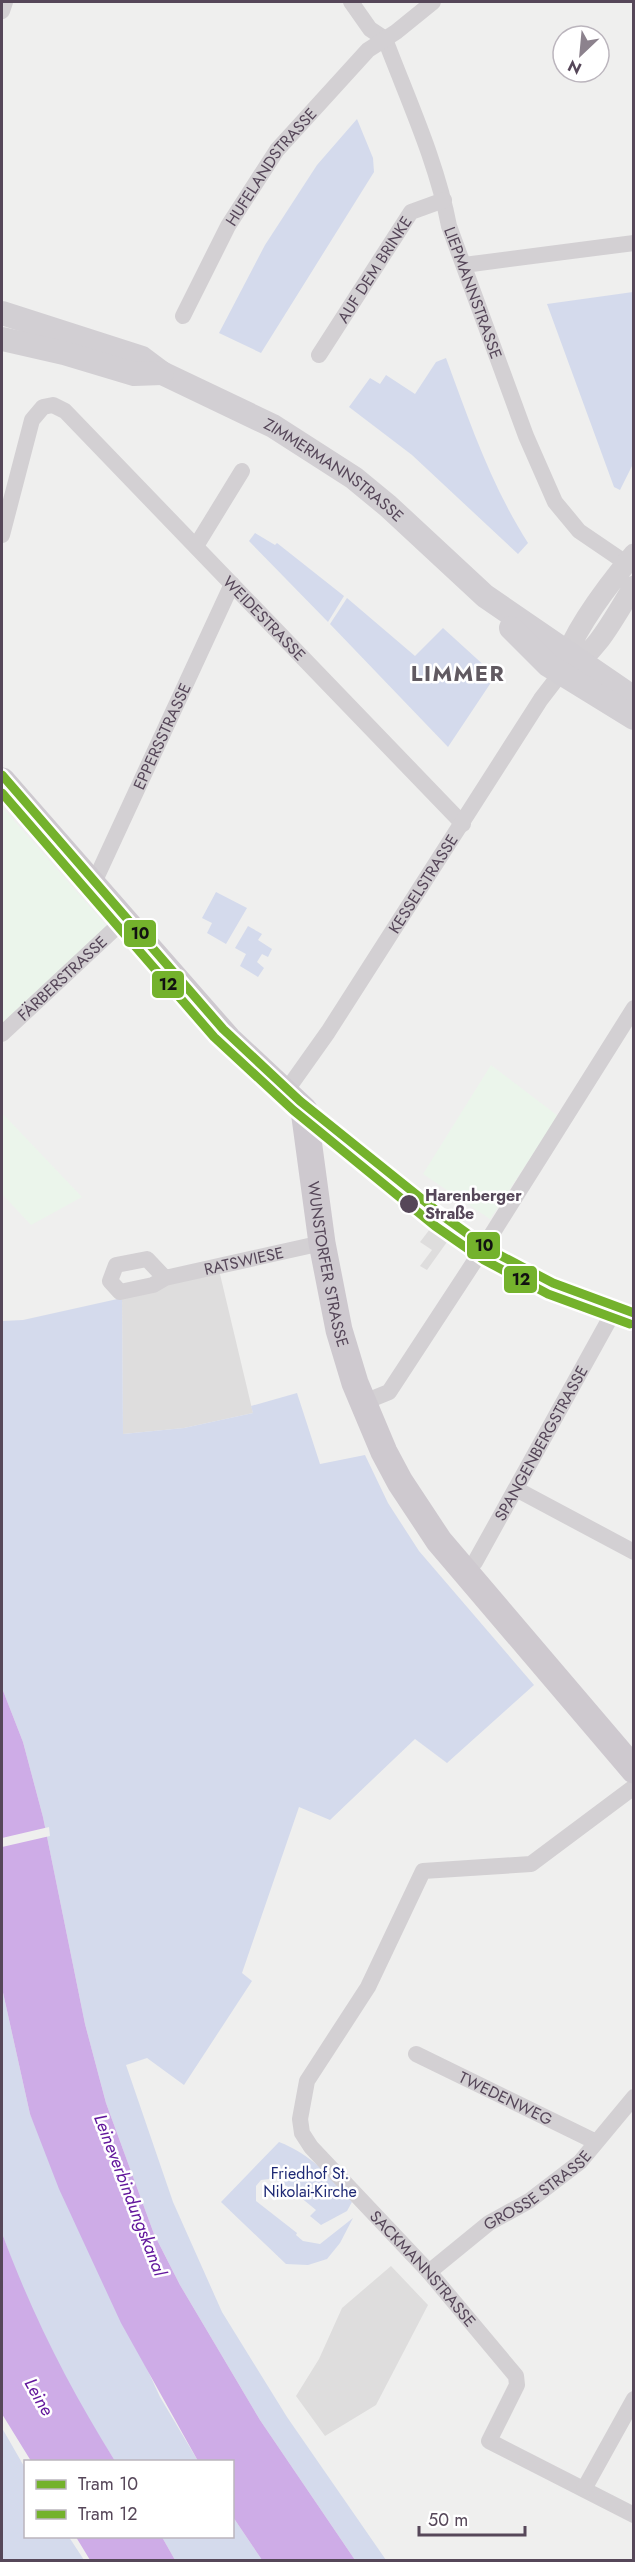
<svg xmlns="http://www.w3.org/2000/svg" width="635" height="2562" font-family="Jost,sans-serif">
  <rect width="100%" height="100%" fill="#efefee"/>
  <path fill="#ebf5eb" d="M2,807L111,931L2,1034Z
    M491,1065L558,1116L490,1219L423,1174Z
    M2,1113L82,1197L31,1225L2,1194Z"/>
  <path fill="#dedddd" d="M430,1229L447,1242L427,1270L420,1266L432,1250L420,1242Z
    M219,1270L253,1413L184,1428L123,1434L122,1298Z
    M391,2266L428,2305L376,2405L325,2436L296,2396L319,2359L342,2308Z"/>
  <path fill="#d4daec" d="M357,119L373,158L374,172L261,353L219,333L265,245L317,165Z
    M633,292V464L620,490L614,487L547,304Z
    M446,358C470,423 491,485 528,543L518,554L412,455L349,407L370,378L380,384L386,375L415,394L436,362Z
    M255,533L275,545L277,543L344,596L328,622L249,541Z
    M347,598L415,656L443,628L499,679L496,683L492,681L448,747L330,624Z
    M216,892L247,908L226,944L207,933L212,923L202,918Z
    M248,926L262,934L258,940L272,949L268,957L262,954L257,962L264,968L258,977L240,966L246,954L235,948Z
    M122,1298L123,1434L184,1428L253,1413L251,1406L297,1393L320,1464L365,1455L388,1503L419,1551L534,1685L447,1763L415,1739L330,1820L299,1807L242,1973L252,1981L184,2085L147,2058L126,2065L173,2202L222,2312L287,2417L386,2560H355L260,2420L180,2285L154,2234L106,2103L85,2024L43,1817L23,1742L2,1688V1321L23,1320Z
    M2,1988L30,2114L160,2397L198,2461H115L82,2409L54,2357L24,2294L2,2233Z
    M279,2142C310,2154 331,2176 352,2202L347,2211L321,2225L310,2216L316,2210L283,2183L287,2178L277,2169L269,2179L261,2180L256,2186V2201L297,2233L296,2235L303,2241L320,2244L353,2218L340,2243L327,2259L308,2265L286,2264L221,2202Z
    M2,2428L25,2468L26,2536L69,2537L84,2560H2Z
    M233,2517L262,2560H175L162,2537L232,2536Z"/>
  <path fill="#ceace7" d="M2,1688L23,1742L43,1817L85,2024L106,2103L154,2234L180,2285L260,2420L355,2560H262L233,2517L232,2462L198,2461L121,2323L59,2189L30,2114L2,1988Z
    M2,2233C33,2317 68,2385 115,2461H31L2,2414Z
    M76,2537H162L175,2560H90Z"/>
  <path fill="#efefee" d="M49,1827L50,1836L2,1847V1838Z"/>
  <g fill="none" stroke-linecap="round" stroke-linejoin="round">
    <g stroke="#d3d0d3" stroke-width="16">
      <path id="s1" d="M351,2L370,29L385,39C408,100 437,162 449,226L526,436L555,502L579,531L626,563"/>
      <path d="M2,11L5,2"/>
      <path d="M464,265L634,243"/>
      <path id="s2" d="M183,316L228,226L277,150L368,50L396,32L433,2"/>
      <path id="s3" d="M319,355L411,212L444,200"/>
      <path id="s4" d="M2,535L32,420L43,407L53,405L65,411L463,824"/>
      <path d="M196,546L242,471"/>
      <path id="s5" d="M92,887L232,584"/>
      <path id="s6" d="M2,1034L123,921"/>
      <path id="s7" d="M284,1094L328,1032L541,699L561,673"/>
      <path d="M304,1110L482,1250L537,1280L634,1317"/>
      <path id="s8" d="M165,1278L147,1259L116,1265L110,1281L120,1292L153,1285L165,1278L322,1243"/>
      <path d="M362,1403L389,1392L480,1253L634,1008"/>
      <path d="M516,1489L634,1552"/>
      <path id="s9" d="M464,1571L475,1562L614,1311"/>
      <path id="s10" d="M634,1787L531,1864L423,1871L368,1987L307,2081L300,2119L302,2133L311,2147L429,2272L516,2376L517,2385L489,2441L634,2515"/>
      <path id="s11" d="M416,2054L596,2142"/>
      <path id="s12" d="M429,2272L489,2223L529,2201L580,2162L634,2097"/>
      <path d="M584,2489L634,2399"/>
    </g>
    <path stroke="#d3d0d3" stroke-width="21" d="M562,667C574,629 608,585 634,554
      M568,669C598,652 615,615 634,586"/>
    <g stroke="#d2cfd3" stroke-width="24">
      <path id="s13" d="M2,313L142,358L162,373L273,426L354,478L388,506L485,596L634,698"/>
      <path d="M2,339L64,353L134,374L162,373"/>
      <path d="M511,628L548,665L634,718"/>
    </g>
    <path stroke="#cec9cf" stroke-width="27" id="s14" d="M2,781L228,1039L304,1110L322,1243L339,1330L355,1383L384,1452L400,1482L439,1541L634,1770"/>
    <defs>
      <path id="tram-1" d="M2,775L223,1029L300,1101L443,1216L490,1250L553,1283L634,1313"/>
      <path id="tram-2" d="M2,793L214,1037L293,1110L435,1226L484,1260L548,1294L630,1324"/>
    </defs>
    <use href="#tram-1" stroke="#fff" stroke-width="14"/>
    <use href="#tram-2" stroke="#fff" stroke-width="14"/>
    <use href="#tram-1" stroke="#74b22c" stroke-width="9"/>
    <use href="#tram-2" stroke="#74b22c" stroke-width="9"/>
  </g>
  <circle fill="#564759" stroke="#fff" stroke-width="2" cx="409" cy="1204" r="10"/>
  <g text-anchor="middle" stroke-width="5" stroke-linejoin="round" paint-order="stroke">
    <g font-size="16" fill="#564759" stroke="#fff">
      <text dy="6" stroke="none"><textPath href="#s2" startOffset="174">HUFELANDSTRASSE</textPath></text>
      <text dy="6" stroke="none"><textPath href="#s3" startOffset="102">AUF DEM BRINKE</textPath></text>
      <text dy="6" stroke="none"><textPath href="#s1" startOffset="320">LIEPMANNSTRASSE</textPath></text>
      <text dy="6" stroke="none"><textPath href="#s13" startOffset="370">ZIMMERMANNSTRASSE</textPath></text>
      <text dy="6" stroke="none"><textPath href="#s4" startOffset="447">WEIDESTRASSE</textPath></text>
      <text dy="6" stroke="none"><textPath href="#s5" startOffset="166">EPPERSSTRASSE</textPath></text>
      <text dy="6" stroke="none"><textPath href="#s7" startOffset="252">KESSELSTRASSE</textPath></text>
      <text dy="6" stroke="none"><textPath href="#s6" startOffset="82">FÄRBERSTRASSE</textPath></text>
      <text dy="6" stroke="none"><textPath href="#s8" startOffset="218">RATSWIESE</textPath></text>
      <text dy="6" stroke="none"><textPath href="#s14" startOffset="603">WUNSTORFER STRASSE</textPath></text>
      <text dy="6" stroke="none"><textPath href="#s9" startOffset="150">SPANGENBERGSTRASSE</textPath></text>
      <text dy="6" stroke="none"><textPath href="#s11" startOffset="100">TWEDENWEG</textPath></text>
      <text dy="6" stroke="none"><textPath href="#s12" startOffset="136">GROSSE STRASSE</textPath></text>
      <text dy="6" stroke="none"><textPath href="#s10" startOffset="712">SACKMANNSTRASSE</textPath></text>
    </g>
    <g font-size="16" font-weight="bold" fill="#564759" stroke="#fff" text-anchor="start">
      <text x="425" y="1201">Harenberger<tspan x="425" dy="18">Straße</tspan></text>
    </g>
    <g font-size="16" fill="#1e2974" stroke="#fff">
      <text x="310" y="2179">Friedhof St.<tspan x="310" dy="18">Nikolai-Kirche</tspan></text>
    </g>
    <g font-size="18" font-style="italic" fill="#63179c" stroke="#fff">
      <text transform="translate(130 2195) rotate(69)" y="6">Leineverbindungskanal</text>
      <text transform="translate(39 2397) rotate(60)" y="6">Leine</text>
    </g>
    <g font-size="22" font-weight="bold" letter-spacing="1.5" fill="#615a61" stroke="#fff">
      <text x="458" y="681">LIMMER</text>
    </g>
  </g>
  <g stroke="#fff" stroke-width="2">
    <rect x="123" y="919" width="34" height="29" rx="6" fill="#74b22c"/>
    <rect x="151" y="970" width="34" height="29" rx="6" fill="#74b22c"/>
    <rect x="466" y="1231" width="35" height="29" rx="6" fill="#74b22c"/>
    <rect x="503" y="1265" width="35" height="29" rx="6" fill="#74b22c"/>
  </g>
  <g font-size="16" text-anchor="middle" font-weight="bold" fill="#111">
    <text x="140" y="939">10</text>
    <text x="168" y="990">12</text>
    <text x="484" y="1251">10</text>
    <text x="521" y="1285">12</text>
  </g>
  <rect width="635" height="2562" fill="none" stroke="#564759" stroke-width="6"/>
  <rect x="24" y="2460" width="210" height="78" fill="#ffffff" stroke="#bbb5bd" stroke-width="1.5"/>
  <rect x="36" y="2480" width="30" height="9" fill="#74b22c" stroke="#bbb5bd" stroke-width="1.5"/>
  <text x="78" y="2490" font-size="18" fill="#564759">Tram 10</text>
  <rect x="36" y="2510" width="30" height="9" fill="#74b22c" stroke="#bbb5bd" stroke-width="1.5"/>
  <text x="78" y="2520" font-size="18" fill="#564759">Tram 12</text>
  <g transform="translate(581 54) rotate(206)"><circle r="28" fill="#ffffff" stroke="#bbb5bd" stroke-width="1.5"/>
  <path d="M0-4.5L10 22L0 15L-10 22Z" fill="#8c828d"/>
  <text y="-9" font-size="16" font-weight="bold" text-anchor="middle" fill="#564759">N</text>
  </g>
  <path d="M419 2526v9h106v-9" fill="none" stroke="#564759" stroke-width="3"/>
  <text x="428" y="2526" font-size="18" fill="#564759" stroke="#ffffff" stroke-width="4.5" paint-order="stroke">50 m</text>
</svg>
